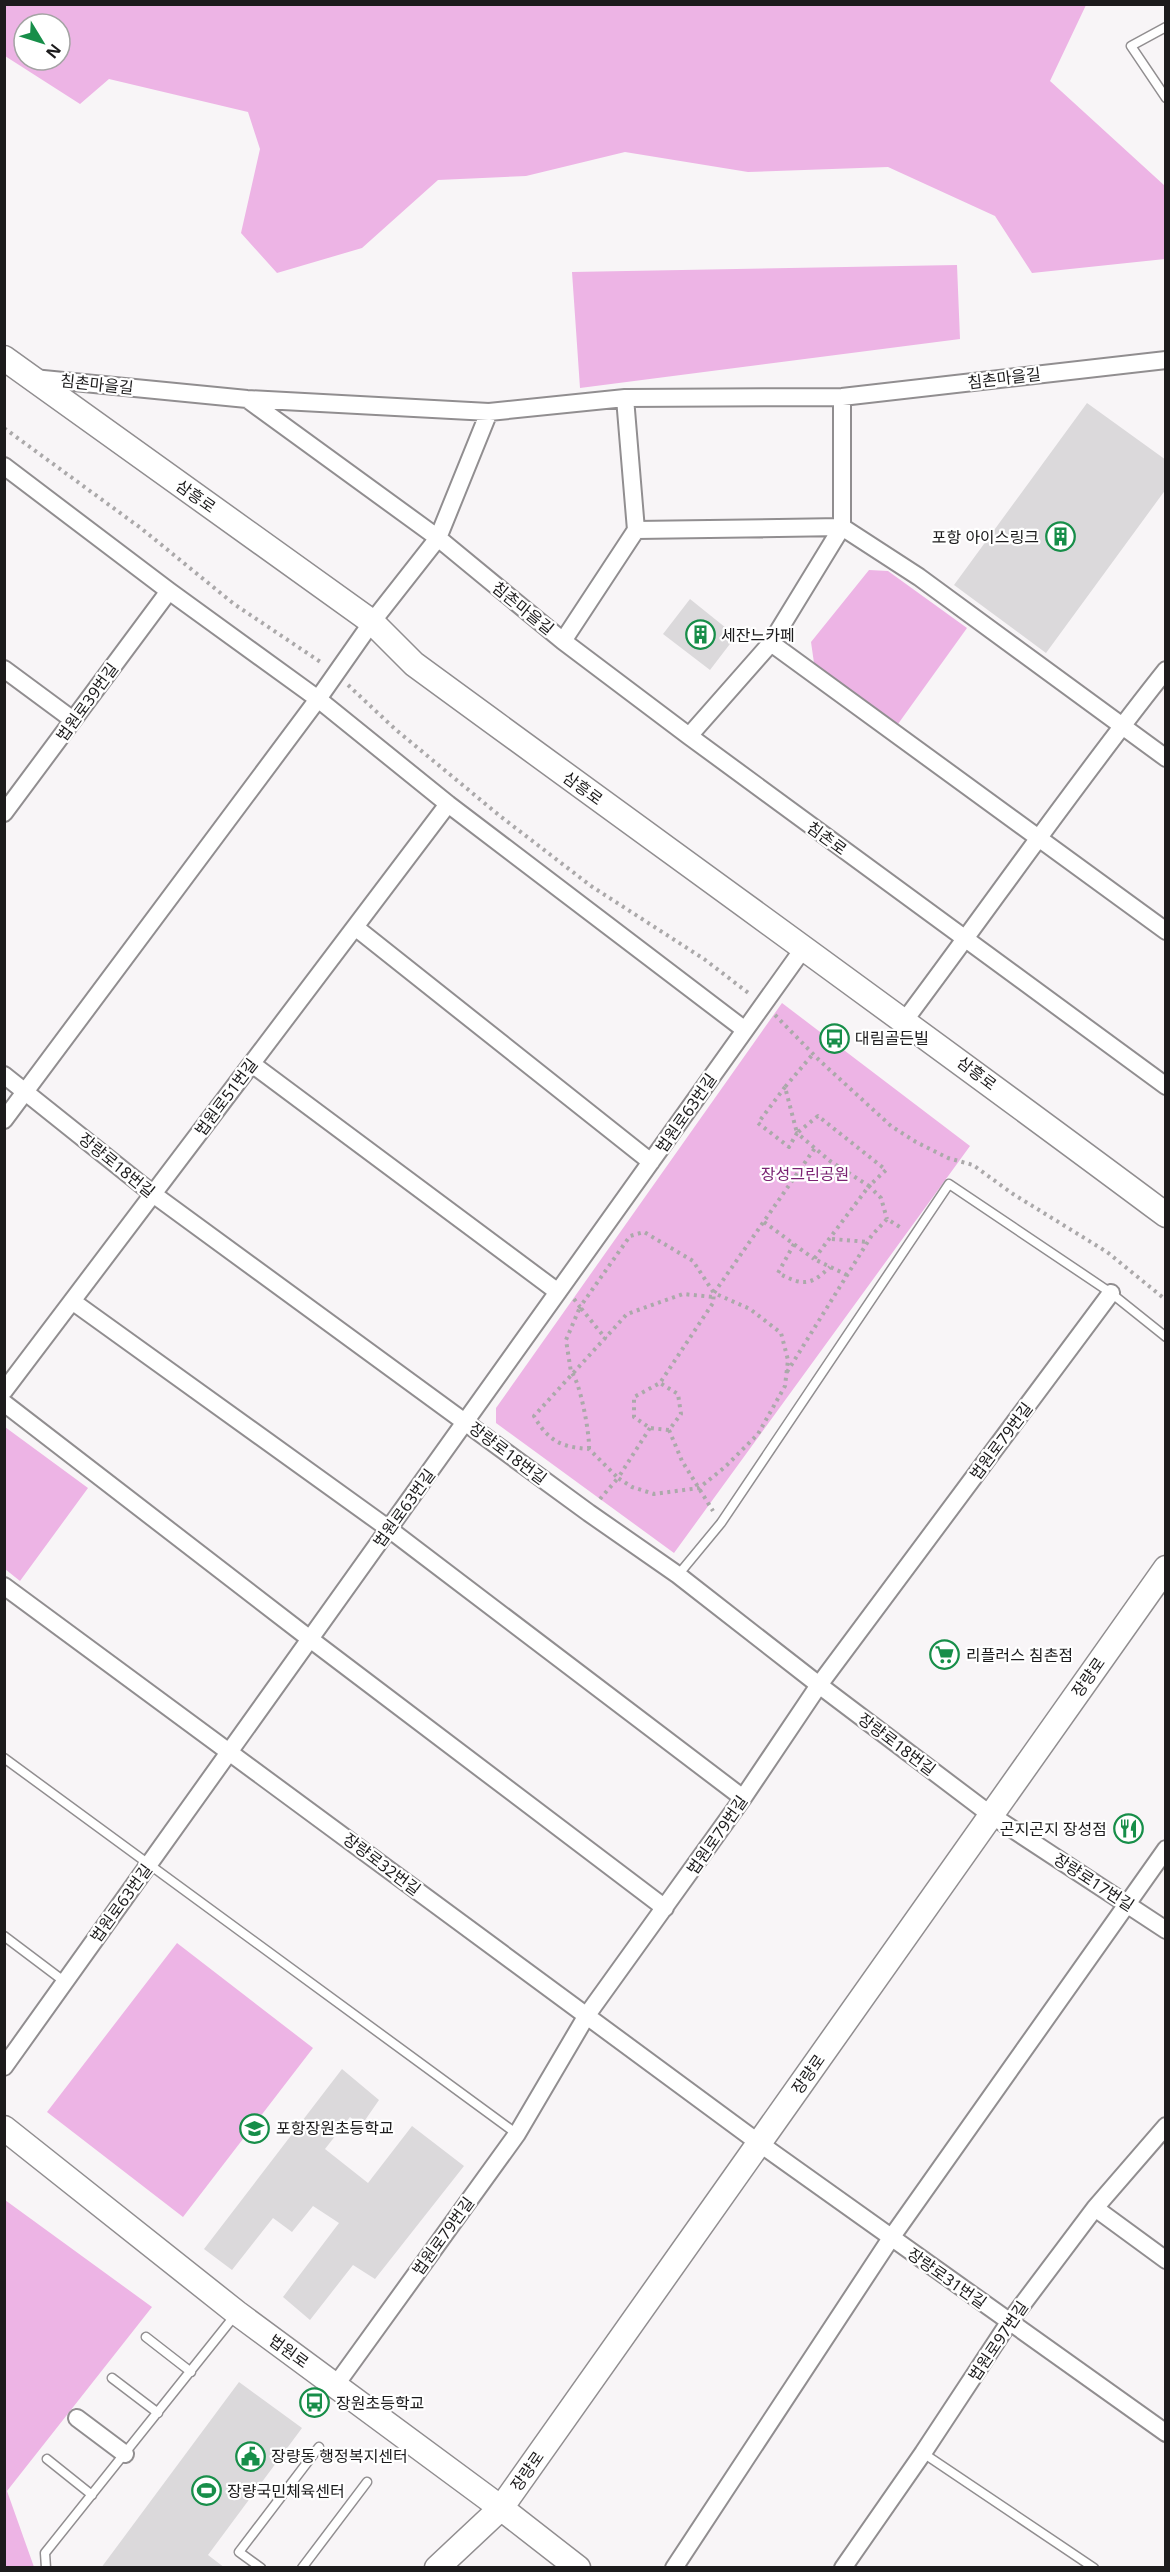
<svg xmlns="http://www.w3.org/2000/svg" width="1170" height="2572" font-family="'Noto Sans','Noto Sans KR',sans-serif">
  <rect width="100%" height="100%" fill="#f8f5f7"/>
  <path fill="#edb4e5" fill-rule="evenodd" d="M5,4L1086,5L1050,81L1165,186V259L1032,273L995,216L888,167L748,172L625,152L526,176L438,180L362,248L277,273L241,233L260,149L248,112L109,79L80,104L5,56ZM24,24H60V60H24Z
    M957,265L960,339L580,388L572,272Z
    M869,570L888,571L967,628L898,724L814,663L811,642Z
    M782,1003L970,1146L674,1553L496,1423V1408Z
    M5,1427L88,1488L20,1581L5,1569Z
    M177,1943L313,2048L183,2217L47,2112Z
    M5,2200L152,2307L7,2491L34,2567H5Z"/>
  <path fill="#dbd9db" d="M1087,403L1166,460V489L1046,653L954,585Z
    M690,599L736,636L710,670L663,634Z
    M342,2069L379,2100L361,2126L350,2117L325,2149L368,2183L412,2126L464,2166L375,2279L353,2265L310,2320L283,2297L339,2223L313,2206L292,2232L273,2218L232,2270L204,2249Z
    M239,2382L302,2428L208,2555L225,2568H101Z"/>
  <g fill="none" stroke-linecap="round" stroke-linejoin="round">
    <defs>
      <path id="service" d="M1166,27L1131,46L1166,98
        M678,1575L721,1523L949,1184L1111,1293L1166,1337
        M4,1758L517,2134
        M4,1936L65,1982
        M146,2337L191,2372
        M112,2378L158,2413
        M923,2453L1094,2568
        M47,2459L92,2495
        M46,2568L45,2553L236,2314
        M261,2568L239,2552L319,2447
        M302,2568L367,2482"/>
      <path id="minor" d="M33,378L247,399L489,412L625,398L842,397L1166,360
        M247,399L438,538L563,641L689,736L1166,1086
        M4,466L169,591L318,699L448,804L745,1030
        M842,527L919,577L1166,758
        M636,530L842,527
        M563,641L636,530L625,398
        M771,643L1166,931
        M4,669L73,720
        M689,736L771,643L842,527V397
        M4,813L169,591
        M355,927L651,1162
        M905,1020C992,904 1075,784 1166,670
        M252,1064L558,1292
        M4,1075L153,1194L589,1513L678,1575L819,1685L991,1815L1166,1930
        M4,1120L318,699L372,622L438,538L489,412
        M72,1301L389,1529L743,1798
        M4,1391L448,804
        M4,1403L310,1639L665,1908
        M4,1586L759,2143L1166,2433
        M4,2067L803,949
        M1095,2208L1166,2260
        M335,2386L517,2134L587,2015L743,1798L819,1685L1111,1293
        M77,2418L125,2454
        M674,2568L891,2238L1166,1849
        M843,2568L923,2453L1010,2321L1095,2208L1166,2126"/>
      <path id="secondary" d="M4,358L372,622L414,664C665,848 917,1029 1166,1215
        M4,2128L237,2313L501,2508L578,2568
        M437,2568L501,2508L1166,1568"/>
    </defs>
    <use href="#service" stroke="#918e90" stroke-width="11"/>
    <use href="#minor" stroke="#918e90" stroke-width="20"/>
    <use href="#secondary" stroke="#918e90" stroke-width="27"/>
    <path stroke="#aba9aa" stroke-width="4" stroke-dasharray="3 4.5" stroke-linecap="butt" d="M4,428L142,529L234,604L322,663
      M348,685L395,729L500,816L591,886L704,959L751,995
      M775,1015L819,1060L891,1126L916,1142L948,1158L973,1165L1013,1194L1107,1252L1166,1300
      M785,1087L758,1123L789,1147L797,1133L830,1161L869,1186L886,1170L818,1116L797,1133L785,1087L813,1054
      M764,1222L814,1259
      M832,1239L868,1242
      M794,1244L778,1273C803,1286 810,1286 830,1267
      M847,1275L814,1259L869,1186L881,1198L887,1219
      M574,1299L580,1307L630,1236L644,1232L693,1261L714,1293L713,1303L660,1383L634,1397V1417L650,1428L669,1430L681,1414L678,1394L660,1383
      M787,1372L872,1235L887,1219L903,1229
      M650,1428L618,1478L632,1487L654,1494L699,1488L725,1467L758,1434L785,1386L788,1360L781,1333L750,1309L714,1293L815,1148
      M669,1430L682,1461L713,1511
      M589,1449C590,1435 580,1380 571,1372L566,1340L580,1307L606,1339
      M600,1499L618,1478L589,1449C561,1447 548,1441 534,1416L627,1314L683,1294L713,1297"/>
    <use href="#service" stroke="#fff" stroke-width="8"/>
    <use href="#minor" stroke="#fff" stroke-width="16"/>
    <use href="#secondary" stroke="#fff" stroke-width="24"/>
  </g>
  <defs>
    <symbol id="building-ring" viewBox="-11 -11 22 22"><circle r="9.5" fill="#fff" stroke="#178e49" stroke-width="1.5"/><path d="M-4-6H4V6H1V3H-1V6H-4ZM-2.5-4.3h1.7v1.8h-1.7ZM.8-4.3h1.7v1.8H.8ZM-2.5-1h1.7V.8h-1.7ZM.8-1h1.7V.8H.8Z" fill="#178e49"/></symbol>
    <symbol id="bus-ring" viewBox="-11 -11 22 22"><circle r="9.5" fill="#fff" stroke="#178e49" stroke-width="1.5"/><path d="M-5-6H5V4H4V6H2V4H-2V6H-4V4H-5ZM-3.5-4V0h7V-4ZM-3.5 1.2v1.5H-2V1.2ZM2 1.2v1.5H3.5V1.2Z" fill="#178e49"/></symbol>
    <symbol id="supermarket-ring" viewBox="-11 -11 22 22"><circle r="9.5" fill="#fff" stroke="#178e49" stroke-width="1.5"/><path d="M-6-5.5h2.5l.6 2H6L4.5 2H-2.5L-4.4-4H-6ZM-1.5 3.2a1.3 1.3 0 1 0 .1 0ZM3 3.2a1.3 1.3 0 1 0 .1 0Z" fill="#178e49"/></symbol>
    <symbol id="restaurant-ring" viewBox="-11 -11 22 22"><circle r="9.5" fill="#fff" stroke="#178e49" stroke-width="1.5"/><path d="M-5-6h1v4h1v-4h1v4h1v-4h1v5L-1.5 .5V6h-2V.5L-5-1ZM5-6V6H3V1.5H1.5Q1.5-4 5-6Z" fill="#178e49"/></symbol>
    <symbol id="school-ring" viewBox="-11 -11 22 22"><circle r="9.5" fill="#fff" stroke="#178e49" stroke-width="1.5"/><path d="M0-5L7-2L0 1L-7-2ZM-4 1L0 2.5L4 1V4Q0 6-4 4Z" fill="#178e49"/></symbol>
    <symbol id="civic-ring" viewBox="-11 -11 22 22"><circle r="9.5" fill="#fff" stroke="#178e49" stroke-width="1.5"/><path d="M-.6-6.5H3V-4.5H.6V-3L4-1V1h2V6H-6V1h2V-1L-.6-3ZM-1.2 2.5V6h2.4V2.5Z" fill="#178e49"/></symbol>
    <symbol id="stadium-ring" viewBox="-11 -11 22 22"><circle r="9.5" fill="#fff" stroke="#178e49" stroke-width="1.5"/><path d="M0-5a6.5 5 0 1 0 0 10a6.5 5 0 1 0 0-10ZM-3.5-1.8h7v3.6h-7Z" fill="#178e49"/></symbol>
  </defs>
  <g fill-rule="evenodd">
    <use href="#building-ring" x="1044" y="520" width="33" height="33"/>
    <use href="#building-ring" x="684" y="618" width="33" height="33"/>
    <use href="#bus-ring" x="818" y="1022" width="33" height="33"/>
    <use href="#supermarket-ring" x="928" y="1638" width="33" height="33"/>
    <use href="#restaurant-ring" x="1112" y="1812" width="33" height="33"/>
    <use href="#school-ring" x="238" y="2112" width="33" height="33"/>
    <use href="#bus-ring" x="298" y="2386" width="33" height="33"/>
    <use href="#civic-ring" x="234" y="2440" width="33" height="33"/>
    <use href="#stadium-ring" x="190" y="2474" width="33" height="33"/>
  </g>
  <g text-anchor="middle" stroke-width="4.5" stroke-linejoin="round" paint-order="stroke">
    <g font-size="16" fill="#1c1b1c" stroke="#fff">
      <text transform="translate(1004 378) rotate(-7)" y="6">침촌마을길</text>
      <text transform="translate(97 384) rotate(6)" y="6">침촌마을길</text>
      <text transform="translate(196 496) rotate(35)" y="6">삼흥로</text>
      <text transform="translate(523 608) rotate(39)" y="6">침촌마을길</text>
      <text transform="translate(87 702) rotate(-54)" y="6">법원로39번길</text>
      <text transform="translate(583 788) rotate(36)" y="6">삼흥로</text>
      <text transform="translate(827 838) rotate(36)" y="6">침촌로</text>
      <text transform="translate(977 1073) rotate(37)" y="6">삼흥로</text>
      <text transform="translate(226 1097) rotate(-53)" y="6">법원로51번길</text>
      <text transform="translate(686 1113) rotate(-55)" y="6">법원로63번길</text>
      <text transform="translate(117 1165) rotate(39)" y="6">장량로18번길</text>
      <text transform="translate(1001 1441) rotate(-53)" y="6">법원로79번길</text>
      <text transform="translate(508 1453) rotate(37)" y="6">장량로18번길</text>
      <text transform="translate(404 1508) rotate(-54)" y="6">법원로63번길</text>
      <text transform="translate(1088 1677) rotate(-55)" y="6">장량로</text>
      <text transform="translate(897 1744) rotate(37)" y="6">장량로18번길</text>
      <text transform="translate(717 1835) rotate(-55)" y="6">법원로79번길</text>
      <text transform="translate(382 1864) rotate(37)" y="6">장량로32번길</text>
      <text transform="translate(1094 1882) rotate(33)" y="6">장량로17번길</text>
      <text transform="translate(121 1903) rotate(-54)" y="6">법원로63번길</text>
      <text transform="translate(808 2074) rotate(-55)" y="6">장량로</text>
      <text transform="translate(443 2236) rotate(-54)" y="6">법원로79번길</text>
      <text transform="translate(947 2278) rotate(35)" y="6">장량로31번길</text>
      <text transform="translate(998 2341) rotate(-56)" y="6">법원로97번길</text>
      <text transform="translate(289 2351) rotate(36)" y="6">법원로</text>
      <text transform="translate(527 2471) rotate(-55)" y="6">장량로</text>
    </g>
    <g font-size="16" fill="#1c1b1c" stroke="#fff" text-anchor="start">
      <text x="1039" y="543" text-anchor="end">포항 아이스링크</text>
      <text x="721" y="641">세잔느카페</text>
      <text x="855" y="1044">대림골든빌</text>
      <text x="966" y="1661">리플러스 침촌점</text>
      <text x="1107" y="1835" text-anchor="end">곤지곤지 장성점</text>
      <text x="276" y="2134">포항장원초등학교</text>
      <text x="336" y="2409">장원초등학교</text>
      <text x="271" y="2462">장량동 행정복지센터</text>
      <text x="227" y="2497">장량국민체육센터</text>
    </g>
    <g font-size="16" fill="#7a2272" stroke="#fff">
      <text x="805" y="1180">장성그린공원</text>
    </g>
  </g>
  <rect width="1170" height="2572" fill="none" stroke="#1c1b1c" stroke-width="12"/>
  <g transform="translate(42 42) rotate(128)"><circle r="28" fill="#ffffff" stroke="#a4a4a4" stroke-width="1.5"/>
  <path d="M0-4.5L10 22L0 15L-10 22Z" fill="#178e49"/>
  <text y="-9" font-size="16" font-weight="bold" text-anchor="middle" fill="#1c1b1c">N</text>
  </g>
</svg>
